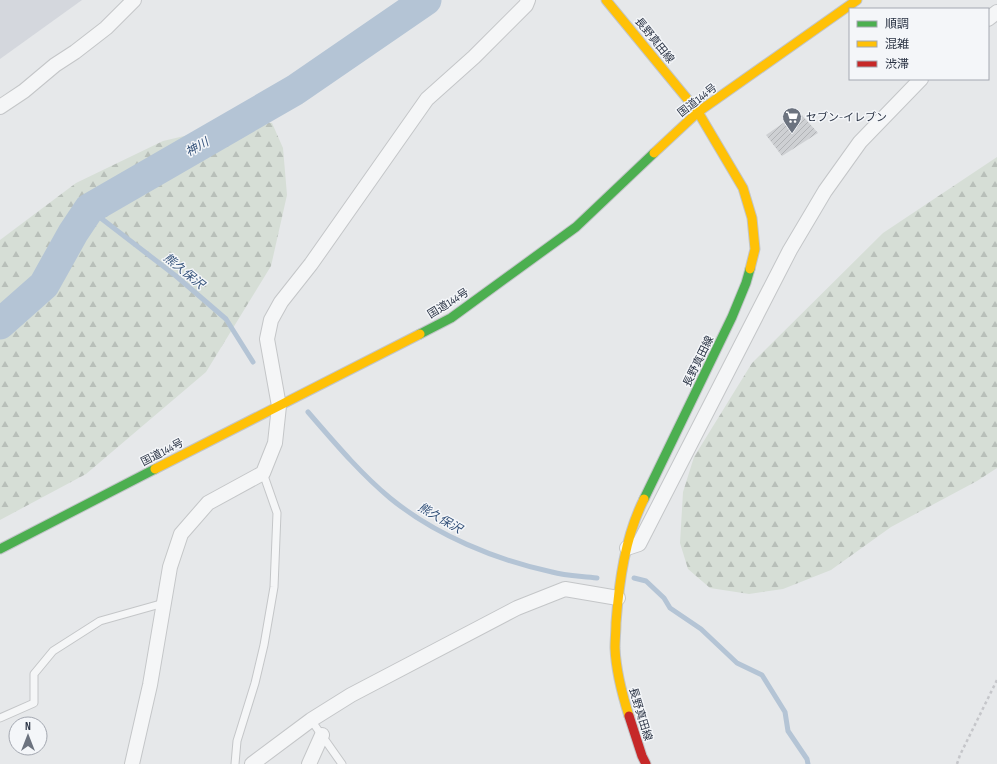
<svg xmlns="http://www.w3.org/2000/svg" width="997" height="764" font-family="'Sofia Sans Condensed','Noto Sans JP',sans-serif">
  <defs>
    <pattern id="forest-firs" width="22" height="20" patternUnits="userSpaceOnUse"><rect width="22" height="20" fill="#d6ded6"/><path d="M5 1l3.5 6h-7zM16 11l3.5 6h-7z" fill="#b8bfb9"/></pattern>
    <pattern id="building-hatch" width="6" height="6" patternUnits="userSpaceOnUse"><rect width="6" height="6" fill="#ced0d3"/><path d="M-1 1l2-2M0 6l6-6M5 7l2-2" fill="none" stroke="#b1b3b6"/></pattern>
  </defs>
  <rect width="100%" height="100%" fill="#e6e8ea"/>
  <path fill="#d4d7dd" d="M0,0H82L0,59Z"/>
  <path fill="url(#forest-firs)" d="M248,121L272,123L283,148L287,195L271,266L206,372L86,474L0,520V240L76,183L163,141Z
    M997,157V468L977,481L891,527L831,570L783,589L749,594L710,588L688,569L680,543L683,492L694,457L752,363L883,233Z"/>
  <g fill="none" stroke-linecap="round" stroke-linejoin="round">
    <path stroke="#b4c4d5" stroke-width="5" d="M89,209L176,276L226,319L253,362
      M308,412C334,442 360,473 390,498C435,535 496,560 552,572C566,576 582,576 597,578
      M634,578L646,581L664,598L670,608L701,629L737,663L762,675L785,712L788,731L807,759L808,764"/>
    <path stroke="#b4c4d5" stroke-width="31" d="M0,324L44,285L73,233L89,209L295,90L426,0"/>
  </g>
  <path fill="url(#building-hatch)" d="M799,112L818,133L782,156L766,135Z"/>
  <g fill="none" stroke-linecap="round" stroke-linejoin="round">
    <defs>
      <path id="lane" d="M0,718L34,703V674L53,651L100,621L164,603
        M311,720L342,764
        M235,764L237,741L255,683L264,645L274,587L277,513L263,473"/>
      <path id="street" d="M988,19L997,12
        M0,107L24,91L55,65L75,52L106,28L134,0
        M627,548L639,544L790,250L825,191L860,142L921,79
        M132,764L150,685L170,567L181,534L208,503L263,473L275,443L279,406L267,339L271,320L281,302L311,264L427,99L474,57L526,5L528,0
        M252,764L311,720L351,695L517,608L565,589L618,598
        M309,764L322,735"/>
      <path id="fast" d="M420,334L451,318L576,227L654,153
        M644,499L732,317L746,283L750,269
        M0,549L155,469"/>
      <path id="slow" d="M606,0L698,112L743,188L752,218L755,249L750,269
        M654,153L698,112L857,0
        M155,469L420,334
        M629,716C622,694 616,671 615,648C615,640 616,631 616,623C619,582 625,537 644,499"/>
      <path id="jam" d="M629,716L642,756L646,764"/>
    </defs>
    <use href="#lane" stroke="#c4c6c8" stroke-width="9"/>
    <use href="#street" stroke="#c4c6c8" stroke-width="16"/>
    <use href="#fast" stroke="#c2c5c8" stroke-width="11"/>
    <use href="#slow" stroke="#c2c5c8" stroke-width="11"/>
    <use href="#jam" stroke="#c2c5c8" stroke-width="11"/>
    <path stroke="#c5c6ca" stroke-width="2.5" stroke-dasharray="3 3" stroke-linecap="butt" d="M957,764L960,755L997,680"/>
    <use href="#lane" stroke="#f5f6f7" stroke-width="7"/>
    <use href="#street" stroke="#f5f6f7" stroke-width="14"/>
    <use href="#fast" stroke="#4caf50" stroke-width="9"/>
    <use href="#slow" stroke="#ffc107" stroke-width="9"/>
    <use href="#jam" stroke="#c62828" stroke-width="9"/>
  </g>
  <defs>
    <symbol id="supermarket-pin" viewBox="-11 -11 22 30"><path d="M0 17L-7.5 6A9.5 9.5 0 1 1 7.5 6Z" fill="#6c737f" stroke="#f4f6f9"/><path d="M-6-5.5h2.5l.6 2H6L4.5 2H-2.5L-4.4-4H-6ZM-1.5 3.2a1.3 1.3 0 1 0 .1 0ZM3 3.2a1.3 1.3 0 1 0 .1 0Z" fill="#fff"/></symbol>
  </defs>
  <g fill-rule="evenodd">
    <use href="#supermarket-pin" x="781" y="106" width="22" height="30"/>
  </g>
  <g text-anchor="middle" stroke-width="3" stroke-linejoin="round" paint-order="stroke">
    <g font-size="11" fill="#2b3445" stroke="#f4f6f9">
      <text transform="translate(655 40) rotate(51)" y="4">長野真田線</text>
      <text transform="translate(697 100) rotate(-38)" y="4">国道144号</text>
      <text transform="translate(448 303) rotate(-32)" y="4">国道144号</text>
      <text transform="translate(698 361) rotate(-64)" y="4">長野真田線</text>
      <text transform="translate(162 452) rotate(-27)" y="4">国道144号</text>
      <text transform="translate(641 714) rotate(73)" y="4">長野真田線</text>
    </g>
    <g font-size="11" fill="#2b3445" stroke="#f4f6f9" text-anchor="start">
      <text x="806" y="121">セブン-イレブン</text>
    </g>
    <g font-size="12" font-style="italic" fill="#34527a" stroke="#f4f6f9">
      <text transform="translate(197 147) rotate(-30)" y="4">神川</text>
      <text transform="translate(184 271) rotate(39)" y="4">熊久保沢</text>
      <text transform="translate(440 518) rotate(30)" y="4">熊久保沢</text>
    </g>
  </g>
  <rect x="849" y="8" width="140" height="72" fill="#f4f6f9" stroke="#a4a8b1"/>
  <rect x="857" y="21" width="20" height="6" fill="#4caf50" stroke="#a4a8b1"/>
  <text x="885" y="28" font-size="12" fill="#2b3445">順調</text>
  <rect x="857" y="41" width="20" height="6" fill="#ffc107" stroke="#a4a8b1"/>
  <text x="885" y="48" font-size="12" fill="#2b3445">混雑</text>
  <rect x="857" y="61" width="20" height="6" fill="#c62828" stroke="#a4a8b1"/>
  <text x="885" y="68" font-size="12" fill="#2b3445">渋滞</text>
  <g transform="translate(28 736)"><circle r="19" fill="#f4f6f9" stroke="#a4a8b1"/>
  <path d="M0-3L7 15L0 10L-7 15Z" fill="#6c737f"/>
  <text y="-6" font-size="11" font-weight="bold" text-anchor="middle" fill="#2b3445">N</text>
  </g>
</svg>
